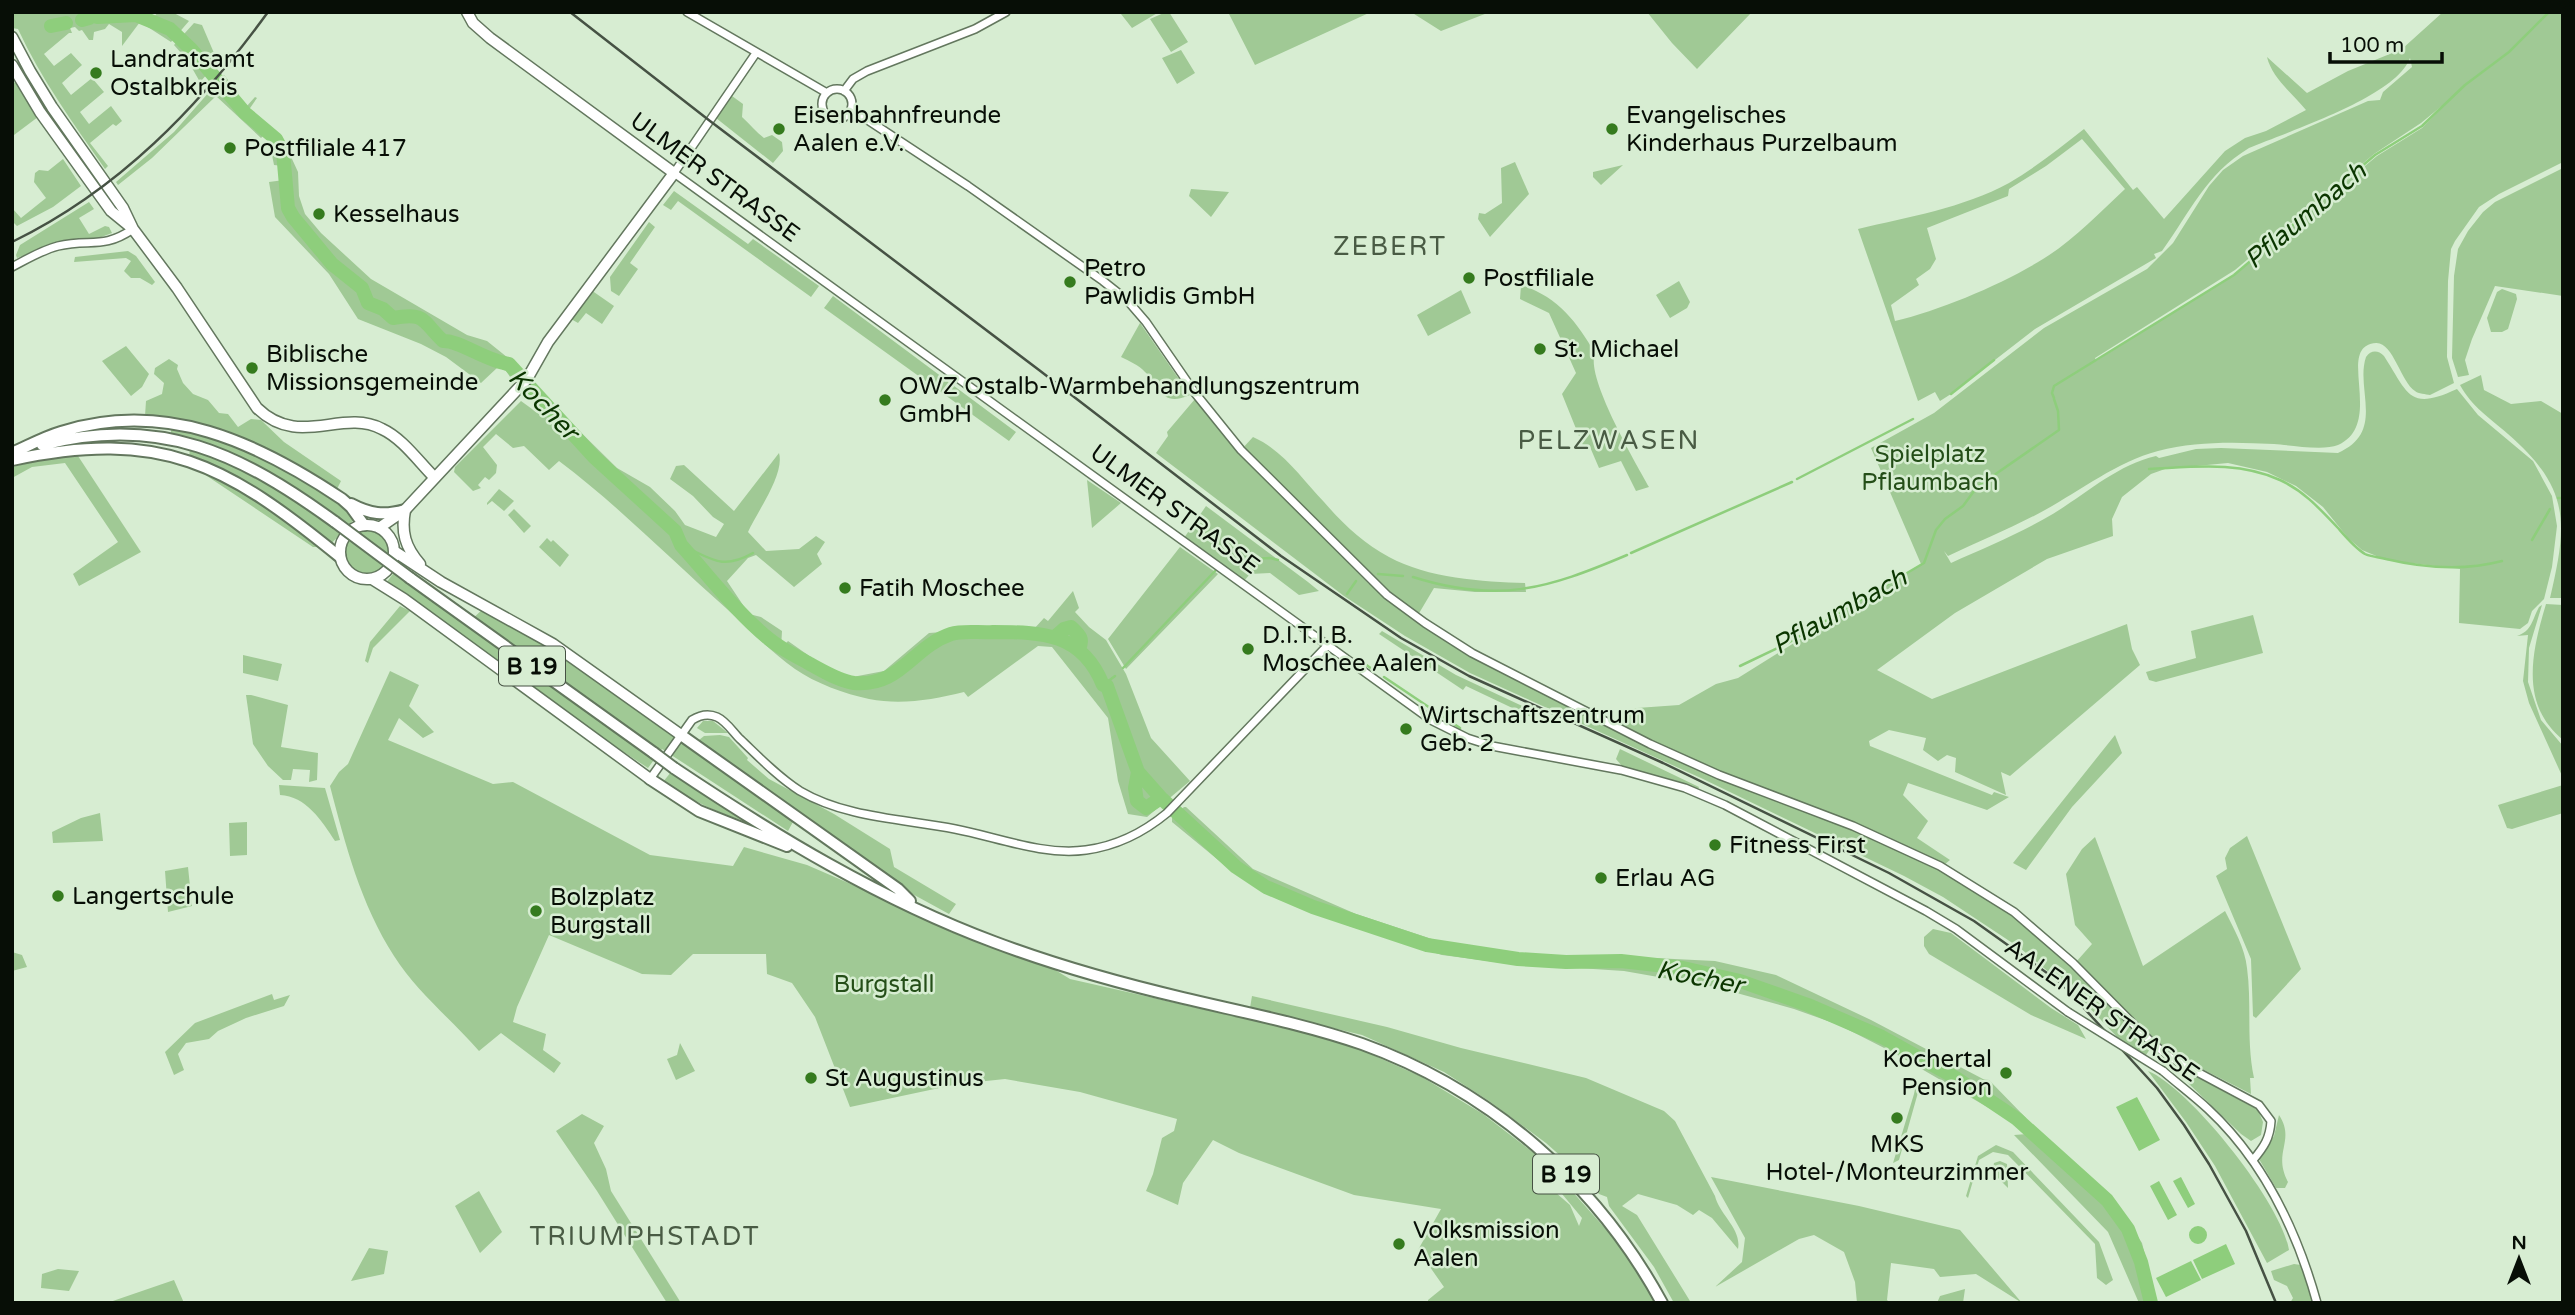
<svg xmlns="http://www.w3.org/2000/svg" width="2575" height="1315" font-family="'Varela Round',sans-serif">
  <rect width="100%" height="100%" fill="#d7edd2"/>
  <path fill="#a0c995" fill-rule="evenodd" d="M140,12L154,17L158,12H172L189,21L171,42L140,22L122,46V32L109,24L105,29L94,32L93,40H89L82,30L79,31L75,27L70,28L72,33H69L44,54L54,66L71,53L82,65L62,83L71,95L92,78L104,92L80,112L89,124L111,106L122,121L116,126L113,124L90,143L108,166L105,169C73,123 41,79 18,29L12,28V13Z
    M1122,12H1159L1132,28L1121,14Z
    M1166,12H1169L1188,42L1171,52L1150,19Z
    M1228,12H1371L1255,65Z
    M1411,12H1490L1441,31Z
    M1647,12H1752L1697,69L1672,43Z
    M2443,12H2563V162L2499,194L2479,207L2455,241L2451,249L2448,281L2447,357L2454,383L2430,395C2426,394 2418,394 2415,391C2401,382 2393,342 2376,343C2334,346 2386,423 2338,445C2323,451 2290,445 2274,444C2235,442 2196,441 2158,451C2117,462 2081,490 2045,510C2014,527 1980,541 1948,556L1944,551L1951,563C1982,549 2014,536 2044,519C2081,499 2113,466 2156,456L2159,458L2196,449L2221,448L2338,453C2386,432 2355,389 2366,357C2371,350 2378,350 2384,356C2409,395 2409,411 2457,389L2478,415L2533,461L2552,496L2557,526L2552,567L2544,599L2532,611L2528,623L2520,629L2459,623L2460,569L2386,560L2362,550L2348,538L2323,507L2296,486L2267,472L2228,463L2165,469L2151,474L2122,497L2112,519L2113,536L2047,559L1955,613L1877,670L1932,699L2127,624L2132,649L2140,665L2010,776L2001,772L2006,795L1955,772L1956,758L1947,755L1938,761L1923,750L1926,738L1889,730L1869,741L1870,746L1992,795L1994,792L2009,797L1987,810L1908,783L1903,795L1928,821L1917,838L1950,860L1939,869L2004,908L2071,965L2152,1046L2146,1055L2120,1040L2082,1000L2020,948L1943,897L1904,876L1703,779L1470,673L1405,636L1344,596L1156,453L1168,436L1167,432L1195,399L1239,452L1369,584L1371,580L1241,450L1253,437C1283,450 1302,479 1324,502C1343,524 1363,543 1389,557C1427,578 1483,582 1525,583L1526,592H1475L1434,588L1418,615L1472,653L1681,762L1614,726L1628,711L1637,708L1679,705L1716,684L1738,678L1921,564L1871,448L1934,413L2044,328L2147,269L2173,243L2209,186L2223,170L2243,156L2368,101L2380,100L2383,92L2412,67L2410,58C2396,97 2289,131 2249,148C2205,175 2191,211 2162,251L2154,254L2156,258L2035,329L1951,394L1940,401L1935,392L1918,401L1858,229C1908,217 1963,208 2009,183C2036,167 2060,148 2084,129L2133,190L2137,187L2164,219L2225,151L2245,138L2266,131L2306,110C2293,94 2272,78 2267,57L2307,93L2348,71L2402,49ZM2455,95L2422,128L2377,156L2235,274L2096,361L2095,358L2235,270L2374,154L2421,123ZM2082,139L2125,189C2099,213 2074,240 2043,259C2003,284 1941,310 1895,321L1891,305L1919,285L1916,279L1930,269L1936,259L1927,228L2008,196L2009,189L2046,166Z
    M194,23L202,25L214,53L220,60L200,82L188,61L174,45Z
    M1181,50L1195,73L1177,84L1162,58Z
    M224,75C234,86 233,95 246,107L255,97L257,98L248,111L271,128L261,138L216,96L152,158L118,185L116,182L174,132Z
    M16,81L38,117L14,135L12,132V85Z
    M732,96L743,104L742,117C750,124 756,132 764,138L772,135L782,142L783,151L773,163L716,118Z
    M281,135L298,172L299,196L305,214L321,233L371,279L467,335L487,341L528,374L517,387L506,371L498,367L481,383L446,357L421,344L358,319L329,274L275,217L269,182L284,180L283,166L274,165L270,145ZM365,285L363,287L369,302L383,308L393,317C426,312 423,320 443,340H452L460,345L452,342H442C421,322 425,314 393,319L382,310L368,304L359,287Z
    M63,159L81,186L53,207L17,226L12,221V208L21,218L46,198L34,182L35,173L39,170L48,171Z
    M1515,162L1529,194L1490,237L1478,219L1479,213L1485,214L1502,203L1501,168Z
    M1623,165L1601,185L1593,177V172Z
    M2563,168V296L2495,286L2472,339L2465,360L2469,375L2458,377L2452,358L2454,276L2458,249L2468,231L2483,212L2495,202Z
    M1191,189L1229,192L1211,217L1189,196Z
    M674,191L748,244L753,239L819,286L811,297L678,201L671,210L663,205Z
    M89,202L94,209L79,218L89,234L105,226L109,227L112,233L96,239L58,242L17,258L16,255L20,245Z
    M649,222L655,227L630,263L638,269L619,296L611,291L610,277Z
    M128,251L136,256L155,282L152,285L140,278H131L124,271L131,261L126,258L74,262L75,257Z
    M1679,281L1690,302L1687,308L1670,318L1656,295Z
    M1521,285C1557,296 1577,322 1595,353C1585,377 1636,463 1649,487L1636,491L1621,461L1599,468L1590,447L1583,446L1562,394L1576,373L1549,313L1520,299Z
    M2502,289L2516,294L2517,299L2508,329L2502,332H2491L2487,318L2497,292Z
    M591,290L614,306L602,324L586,313L578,323L571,319Z
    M1461,290L1471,313L1428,336L1417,315Z
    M833,296L1016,432L1009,441L824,308Z
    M1140,323L1190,395C1160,408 1161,386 1145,372C1139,365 1129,361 1121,357Z
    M126,346L149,374L142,387L131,396L102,361Z
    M169,359L178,365L177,369L183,383L193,394L208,400L219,413L228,414L238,427L251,419L261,420L284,442L341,481L337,489L367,506L328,547H313L189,464L190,444L171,440V419L193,422L145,416L146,401L162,394L164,383L154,374L155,368Z
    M2481,375L2484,390L2511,404L2541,401L2563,414V598H2550C2568,522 2570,488 2508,434C2490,418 2472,407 2460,385Z
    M521,401L543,417L553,405L617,468L650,487L675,511L685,525L716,537L724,524L713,517L693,496L670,479L676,466L684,465L734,511L779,453C785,474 757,512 748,532L766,551L799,549L816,536L825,542L817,554L822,564L794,587L756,555L748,558L727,581L749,614L761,617L782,631L781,649L788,641L842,679L884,671L929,633L1011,627L1033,630L1044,618L1048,621L1073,591L1079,608L1075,612L1089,627L1106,640L1126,674L1151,738L1190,781L1147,817L1128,814L1118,781L1108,718L1052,647L1038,646L968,697L964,692C932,700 901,705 869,699C845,694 815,683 795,669C771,652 749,629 727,609C671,560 619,506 559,461L549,470L524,446L513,448L496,434L483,447L497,465L496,473L489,480L485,477L478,485L481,488L473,491L454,472L455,467Z
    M78,456L141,552L79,586L73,574L118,542L65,463L32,467L12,478V467L53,457Z
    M1087,480L1121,503L1092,528Z
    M499,489L514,501L504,511L492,501L487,505V503Z
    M1206,506L1308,582L1319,591L1299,595L1270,573L1250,574L1244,581L1184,538Z
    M514,509L531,526L524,533L508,515Z
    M343 552a24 24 0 1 1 48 0a24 24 0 1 1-48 0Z
    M547,538L551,542L553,540L569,555L560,567L539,547Z
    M1180,547L1218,574L1126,669L1108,639Z
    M396,570L469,622L484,608L550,648L794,820L788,831L662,749L648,768L575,720L386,583Z
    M2546,604L2563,605V740C2519,704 2532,651 2546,604Z
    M2542,605L2529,648L2528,682L2541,720L2563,746V778L2529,703L2523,681L2528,635L2517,636C2532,631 2532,620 2539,607Z
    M400,606L410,611L373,648L368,663L365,661L370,642Z
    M2253,615L2263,653L2156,682L2149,680L2146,672L2196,658L2191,631Z
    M1382,631L1456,675L1533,711L1531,717L1466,686L1463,690L1379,634Z
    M243,655L282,664L278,681L243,673Z
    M390,671L419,685L409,706L434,732L423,738L399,718L388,740L493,784L513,782L650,855L733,866L744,847L807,865L867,891L951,932L1052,968L1070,979L1317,1035L1355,1047L1422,1077L1483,1114L1547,1163L1618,1243L1656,1303H1428V1300L1444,1287L1418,1250L1441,1209L1354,1195L1239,1153L1213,1140L1183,1183L1178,1205L1146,1191L1153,1174L1162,1138L1174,1131L1177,1119L1080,1092L1005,1079L958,1084L850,1107L815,1017L792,983L767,974L766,954H693L671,975L642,974L549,935L517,1007L513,1022L546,1034L543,1050L561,1063L554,1073L501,1033L479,1051C451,1019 417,992 394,956C361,905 345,844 330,786L339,772L348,764ZM1532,1162L1538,1165L1582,1218L1579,1226L1570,1205L1532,1172Z
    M251,695L288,705L281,747L318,753L317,780L309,782L310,770L293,769L291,780H283L268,766L253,744L246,695Z
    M703,721H713L728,733H705L697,728Z
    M720,735L729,737L748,758L747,760L769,779L834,814L890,849L894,867L956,904L949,914L907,891L866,862L699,740L704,736Z
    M2115,735L2122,753L2072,807L2026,870L2013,863Z
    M1620,749L1699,787L1698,789L1622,766L1616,759Z
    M671,772L680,779L751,823C718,814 692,800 663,782Z
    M279,785L325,788L340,840L335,841C322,821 306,796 280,795Z
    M2563,785V813L2512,829L2507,828L2498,805Z
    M1184,807H1186L1253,869L1356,914L1447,944L1570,960L1654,958L1715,961L1776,975L1871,1020L1983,1079L1989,1080L2026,1118L2001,1115L1894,1053L1839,1025L1794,1009L1715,987L1624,971L1503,963L1442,955L1349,926L1278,899L1234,873L1172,822V818Z
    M100,813L103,841L53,843L52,832L81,818Z
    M247,822V855L230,856L229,823Z
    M2247,836L2301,969L2256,1018L2253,1016L2251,959L2216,876L2227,869L2225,858L2230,848Z
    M2095,837L2143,966L2225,911C2234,929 2245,948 2247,968C2252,1005 2246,1040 2254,1078H2250L2251,1094L2175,1055L2156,1040L2076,962L2092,944L2075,925L2066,874L2082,849Z
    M188,867L192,906L168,912L165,871Z
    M1933,929L1951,933L2051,1008L2078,1025L2086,1039L2031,1015L1929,954L1924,946V937Z
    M12,952L22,955L27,967L12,971Z
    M272,994L274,1000L290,995L284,1006L246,1018L218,1031L209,1039L186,1043L178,1054L184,1070L174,1075L165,1052L195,1023Z
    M1252,996L1387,1027L1461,1048L1586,1078L1664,1111L1675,1121L1715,1196C1719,1214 1742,1229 1738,1249L1712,1218L1699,1210L1693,1215L1677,1205L1638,1194L1622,1206L1637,1215L1690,1301L1674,1303L1654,1267L1609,1206L1607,1197L1599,1194L1592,1184L1546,1143L1489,1101L1444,1072L1362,1035L1250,1008Z
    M680,1043L695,1071L676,1080L667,1059L677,1055Z
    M2148,1071C2190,1088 2282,1204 2289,1250L2267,1263L2215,1166L2186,1122Z
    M2197,1077L2258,1110L2263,1122L2261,1135L2251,1141L2241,1134L2187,1082Z
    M1904,1082L1919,1089L1899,1160L1893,1163L1914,1094L1915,1089Z
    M582,1114L604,1126L594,1143L606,1169L611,1191L681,1303H667L597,1191L556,1131Z
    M2279,1115C2296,1141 2272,1152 2288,1182L2285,1188H2276L2259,1159L2274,1136Z
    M2039,1133L2114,1200L2142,1243L2157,1303H2139L2108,1232L2014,1135Z
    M1996,1145L2013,1152L2099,1242L2113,1280L2106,1285L2097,1278L2095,1244L2008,1155L1993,1152L1979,1160L1968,1198L1966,1196L1978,1156Z
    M2000,1161L2007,1164L2008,1188L1992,1172L1994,1163Z
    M1711,1177L1859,1206L1960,1230L2022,1303L1976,1274L1940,1277L1934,1269L1891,1263L1887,1300L1890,1303H1857L1855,1282L1844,1252L1814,1235L1799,1239L1715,1287L1742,1262L1745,1238Z
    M479,1191L502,1232L480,1253L455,1206Z
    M369,1248L388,1251L384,1274L351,1281Z
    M2294,1264L2301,1265L2313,1303H2290L2293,1298L2287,1286L2274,1280L2271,1271Z
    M58,1269L79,1271L69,1291L41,1288L42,1274Z
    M174,1280L184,1303H107Z
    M1965,1289L1963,1303H1937L1940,1296Z"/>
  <path fill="#8ece7c" d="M2137,1097L2160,1140L2139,1151L2116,1107Z
    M2181,1177L2195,1204L2188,1208L2173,1181Z
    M2159,1181L2177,1215L2168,1220L2150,1186Z
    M2189 1235a9 9 0 1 1 18 0a9 9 0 1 1-18 0Z
    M2226,1244L2235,1264L2202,1279L2193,1260Z
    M2191,1261L2201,1280L2166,1297L2156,1278Z"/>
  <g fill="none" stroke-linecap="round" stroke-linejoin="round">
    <path stroke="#8ece7c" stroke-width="2.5" d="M1951,394L1994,360
      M2054,398L2052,393L2054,386L2234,275L2375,155L2422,126L2465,85L2509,52L2549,12
      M2149,469C2194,467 2238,461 2280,480C2304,491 2320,509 2338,528C2345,536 2355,548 2365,554C2371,557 2380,557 2386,559C2424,568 2464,571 2502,561
      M1797,479L1913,419
      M2558,498H2563
      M2532,540L2550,509
      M681,545C711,558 721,571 753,553
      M1631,553L1792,482
      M1235,560L1270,558L1278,560
      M1378,574L1403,576
      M1413,577C1498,604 1547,589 1627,555
      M1347,594L1356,581
      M1358,659L1372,669
      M1740,666L1788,643L1924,563L1936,530L1945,519L1963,506L1977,487L2059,430L2058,411L2054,399
      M1123,668L1215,571
      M1384,677L1460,728
      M1103,685L1115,676"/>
    <path stroke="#8ece7c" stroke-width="14" d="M97,17L136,15L170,29L191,49L245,113L276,139L283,152L288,208L293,217L332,264L362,288L368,303L383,309L393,318C426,312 422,321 443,341C459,340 486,361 509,364L594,457L675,531L681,545C709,576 736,612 769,639C781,649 796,656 810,664C823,671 839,681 854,683C901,687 912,647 951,634C963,630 980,633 993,632C1043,632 1082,633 1103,685L1107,686L1138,772L1161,798L1236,867L1266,887L1313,907L1427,945L1518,959L1566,962L1621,961L1683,968L1740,981L1808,1005L1882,1037L1956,1078L2017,1119L2107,1200L2128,1229L2141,1262L2151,1303
      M82,20L89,18
      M51,26L66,23
      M1056,636L1064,629L1071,627C1079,635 1084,638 1079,649
      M1138,772L1135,788L1137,801L1146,808L1161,798"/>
    <defs>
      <path id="minor" d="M687,12L827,93
        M756,53L674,173L1431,720L1467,738L1492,746L1621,770L1685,788L1725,805L1926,911L1956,929L2068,1012
        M822 104a15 15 0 1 1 30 0a15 15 0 1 1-30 0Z
        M844,91L853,79L867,71L975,29L1006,12
        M851,109L968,186L1103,281L1127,300L1146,322L1195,393L1241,450L1387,595L1425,623L1472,653L1650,744L1719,775L1853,826L1940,866L2014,912L2073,963L2153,1044L2171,1058L2259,1105L2271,1121C2270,1138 2264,1147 2253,1160
        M12,267C27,259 42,250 58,246C90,238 102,250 133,229
        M650,779L692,720C700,715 708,713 717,717C726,721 733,732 740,739C759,757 778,777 800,791C846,818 904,819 955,829C997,837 1043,856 1086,850C1116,846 1144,832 1167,813L1327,646
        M2163,1071C2178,1084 2194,1096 2208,1109C2264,1161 2297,1231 2317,1303"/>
      <path id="major" d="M12,37L30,71L52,107L123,208L133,229L177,288L257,408C299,449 341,408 382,429C402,438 419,462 434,477
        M12,65L40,112L111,211L133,229
        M405,510C401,532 405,547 420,564
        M340 552a27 27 0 1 1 54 0a27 27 0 1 1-54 0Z
        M379,528L405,510L527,379L548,342L674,173L490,38L473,23L467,12
        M394,551L441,582L553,644L681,735
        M372,579L404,599L650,779"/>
      <path id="highway" d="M42,445C161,414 241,454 335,522
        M12,453C28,446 44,437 61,432C165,399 257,442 342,499L351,507L364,525
        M12,460C162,428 226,464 340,557
        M351,504C370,514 384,516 405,510
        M410,578L654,753
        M681,735L898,889L910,901
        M674,768C774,835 881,900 994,942C1055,965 1119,983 1183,998C1242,1012 1304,1024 1362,1044C1490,1090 1597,1183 1662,1303
        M650,779L699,811L787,846"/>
    </defs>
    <use href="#minor" stroke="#63775e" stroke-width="10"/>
    <use href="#major" stroke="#63775e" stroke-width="13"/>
    <use href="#highway" stroke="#63775e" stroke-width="14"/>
    <use href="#minor" stroke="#fff" stroke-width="7"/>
    <use href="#major" stroke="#fff" stroke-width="10"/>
    <use href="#highway" stroke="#fff" stroke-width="10"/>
    <path stroke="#465244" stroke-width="2.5" d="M570,12L710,121L1039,370L1281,556L1401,638L1469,676L1663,763L1889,873L1974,921L2061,983L2157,1088L2184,1125L2209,1164L2246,1231L2276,1303
      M12,242C119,190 199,107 268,12"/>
    <defs>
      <path id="minor-bridge" d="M2068,1012L2163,1071"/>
      <path id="highway-bridge" d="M335,522L410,578
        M654,753L674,768"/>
    </defs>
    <use href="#minor-bridge" stroke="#63775e" stroke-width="10" stroke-linecap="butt"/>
    <use href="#highway-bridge" stroke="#63775e" stroke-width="14" stroke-linecap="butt"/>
    <use href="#minor-bridge" stroke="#fff" stroke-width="7"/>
    <use href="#highway-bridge" stroke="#fff" stroke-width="10"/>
  </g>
  <g fill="#357b1e" stroke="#d7edd2" stroke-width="2.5">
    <circle cx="96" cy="73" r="7"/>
    <circle cx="779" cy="129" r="7"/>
    <circle cx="1612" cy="129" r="7"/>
    <circle cx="230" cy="148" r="7"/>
    <circle cx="319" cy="214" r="7"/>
    <circle cx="1469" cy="278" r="7"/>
    <circle cx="1070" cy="282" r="7"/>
    <circle cx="1540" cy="349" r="7"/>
    <circle cx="252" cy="368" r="7"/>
    <circle cx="885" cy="400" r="7"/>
    <circle cx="845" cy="588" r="7"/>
    <circle cx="1248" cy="649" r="7"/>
    <circle cx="1406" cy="729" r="7"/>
    <circle cx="1715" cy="845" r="7"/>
    <circle cx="1601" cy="878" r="7"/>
    <circle cx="58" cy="896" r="7"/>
    <circle cx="536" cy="911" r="7"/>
    <circle cx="2006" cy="1073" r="7"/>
    <circle cx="811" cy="1078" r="7"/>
    <circle cx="1897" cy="1118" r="7"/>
    <circle cx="1399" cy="1244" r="7"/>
  </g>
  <g text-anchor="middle" stroke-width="5" stroke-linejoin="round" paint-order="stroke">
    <g fill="#d7edd2" stroke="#455143" stroke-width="2">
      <rect x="499" y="646.5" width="66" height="39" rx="5"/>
      <rect x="1533" y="1154.5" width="66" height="39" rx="5"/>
    </g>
    <g font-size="23" font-weight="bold" fill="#070e06">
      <text x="532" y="674">B 19</text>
      <text x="1566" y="1182">B 19</text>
    </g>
    <g font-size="24" fill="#070e06" stroke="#d7edd2" text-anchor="start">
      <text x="110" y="67">Landratsamt<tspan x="110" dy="28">Ostalbkreis</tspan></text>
      <text x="793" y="123">Eisenbahnfreunde<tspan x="793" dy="28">Aalen e.V.</tspan></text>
      <text x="1626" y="123">Evangelisches<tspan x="1626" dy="28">Kinderhaus Purzelbaum</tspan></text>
      <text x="244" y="156">Postfiliale 417</text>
      <text x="333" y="222">Kesselhaus</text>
      <text x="1084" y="276">Petro<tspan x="1084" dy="28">Pawlidis GmbH</tspan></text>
      <text x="1483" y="286">Postfiliale</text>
      <text x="1554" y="357">St. Michael</text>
      <text x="266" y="362">Biblische<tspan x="266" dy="28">Missionsgemeinde</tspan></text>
      <text x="899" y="394">OWZ Ostalb-Warmbehandlungszentrum<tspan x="899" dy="28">GmbH</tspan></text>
      <text x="859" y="596">Fatih Moschee</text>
      <text x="1262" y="643">D.I.T.I.B.<tspan x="1262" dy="28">Moschee Aalen</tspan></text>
      <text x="1420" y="723">Wirtschaftszentrum<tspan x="1420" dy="28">Geb. 2</tspan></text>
      <text x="1729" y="853">Fitness First</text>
      <text x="1615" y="886">Erlau AG</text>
      <text x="72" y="904">Langertschule</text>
      <text x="550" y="905">Bolzplatz<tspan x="550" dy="28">Burgstall</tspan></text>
      <text x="1992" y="1067" text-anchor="end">Kochertal<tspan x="1992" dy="28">Pension</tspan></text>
      <text x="825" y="1086">St Augustinus</text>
      <text x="1897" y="1152" text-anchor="middle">MKS<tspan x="1897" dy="28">Hotel-/Monteurzimmer</tspan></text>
      <text x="1413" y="1238">Volksmission<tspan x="1413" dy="28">Aalen</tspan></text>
    </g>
    <g font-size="24" fill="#070e06" stroke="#d7edd2">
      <text transform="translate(715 177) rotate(36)" y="8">ULMER STRASSE</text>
      <text transform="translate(1175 509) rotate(36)" y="8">ULMER STRASSE</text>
      <text transform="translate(2102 1010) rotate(35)" y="8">AALENER STRASSE</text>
    </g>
    <g font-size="24" fill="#244e18" stroke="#d7edd2">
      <text x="1930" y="462">Spielplatz<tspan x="1930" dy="28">Pflaumbach</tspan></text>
      <text x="884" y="992">Burgstall</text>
    </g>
    <g font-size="26" font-style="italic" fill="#0b3600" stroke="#d7edd2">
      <text transform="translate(2305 215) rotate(-40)" y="9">Pflaumbach</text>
      <text transform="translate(544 404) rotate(46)" y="9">Kocher</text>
      <text transform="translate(1839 611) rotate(-29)" y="9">Pflaumbach</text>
      <text transform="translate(1700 977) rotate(11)" y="9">Kocher</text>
    </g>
    <g font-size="26" letter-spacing="2" fill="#495b44" stroke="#d7edd2">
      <text x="1390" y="255">ZEBERT</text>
      <text x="1609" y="449">PELZWASEN</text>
      <text x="645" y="1245">TRIUMPHSTADT</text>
    </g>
  </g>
  <rect width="2575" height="1315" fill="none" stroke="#070e06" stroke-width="28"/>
  <g transform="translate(2519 1259)" stroke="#d7edd2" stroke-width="5" paint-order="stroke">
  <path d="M0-5L12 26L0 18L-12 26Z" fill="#070e06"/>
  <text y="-10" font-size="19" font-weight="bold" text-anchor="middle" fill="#070e06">N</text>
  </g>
  <path d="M2330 52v10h112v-10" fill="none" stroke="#070e06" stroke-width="3.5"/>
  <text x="2340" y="52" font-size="21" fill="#070e06" stroke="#d7edd2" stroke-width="5" paint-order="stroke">100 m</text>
</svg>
